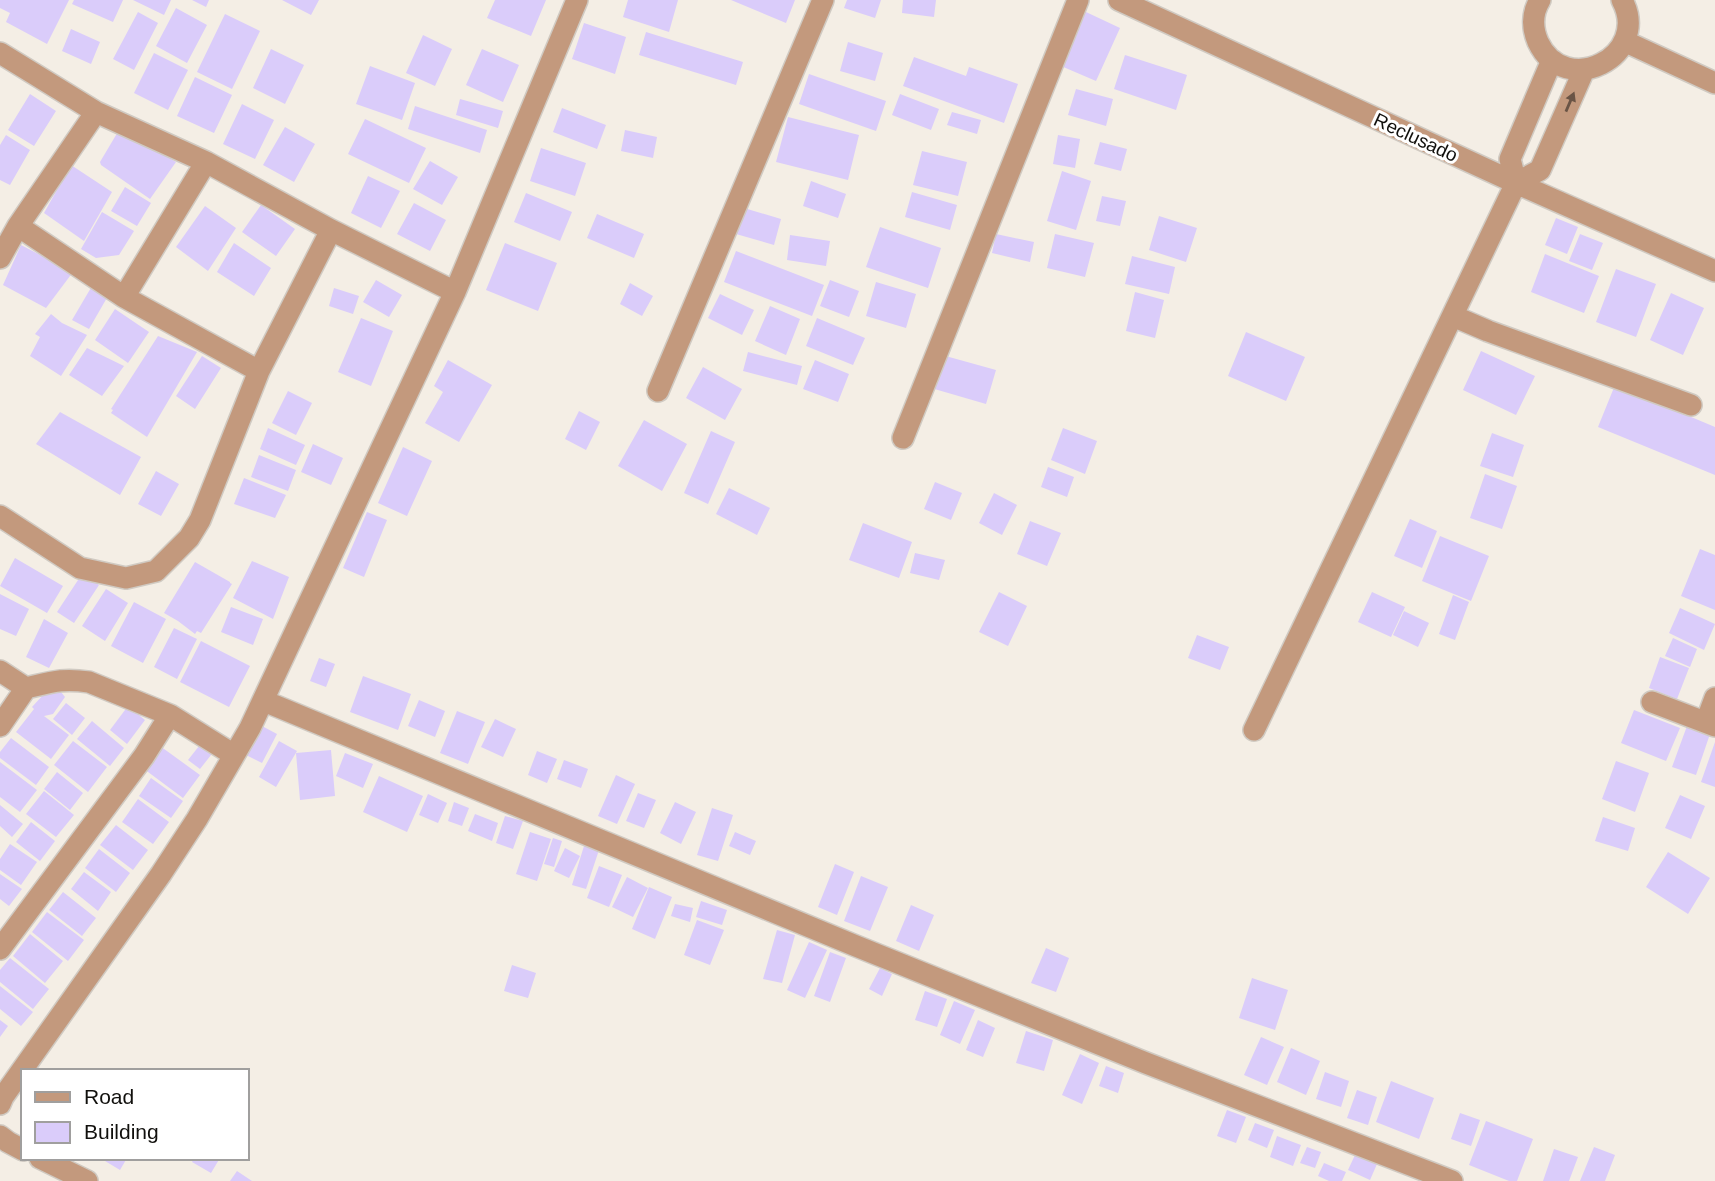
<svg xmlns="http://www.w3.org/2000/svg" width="1715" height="1181" font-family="Arial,sans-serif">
  <rect width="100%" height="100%" fill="#f4eee5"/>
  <path fill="#daccfa" d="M0,0H69L47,44L6,22L10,13L0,8Z
    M74,0H123L113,22L72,4Z
    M133,0H171L164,15Z
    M192,0H209L206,7Z
    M282,0H319L311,15Z
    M495,0H546L531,36L487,18Z
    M628,0H678L669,32L623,17Z
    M731,0H795L786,23Z
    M847,0H881L875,18L844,8Z
    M903,0H936L934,17L902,13Z
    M176,8L207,25L187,63L156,46Z
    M138,12L158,23L134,70L113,59Z
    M1086,12L1120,28L1096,81L1061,66Z
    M225,14L260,31L232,89L197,72Z
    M584,23L626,37L615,74L572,59Z
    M71,29L100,42L91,64L62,51Z
    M646,32L743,62L736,85L639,55Z
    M423,35L452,49L435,86L406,73Z
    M848,42L883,53L875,81L840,71Z
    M271,49L304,65L285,104L253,88Z
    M482,49L519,65L503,102L466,85Z
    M154,53L188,70L168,110L134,93Z
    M1125,55L1187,75L1176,110L1114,89Z
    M914,57L966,76L969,67L1018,84L1004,123L903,86Z
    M370,66L415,83L402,120L356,104Z
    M809,74L886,101L876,131L799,104Z
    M195,77L232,95L214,133L177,116Z
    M1076,89L1113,99L1106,126L1068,115Z
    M30,94L56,111L34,146L8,130Z
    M900,94L939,109L931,130L892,115Z
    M460,99L503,111L498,128L456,115Z
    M242,104L274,120L255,159L223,144Z
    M415,106L487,130L480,153L408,129Z
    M562,108L606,125L597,149L553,132Z
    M952,112L981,120L977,134L947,125Z
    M788,117L859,135L848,180L776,162Z
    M365,119L426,148L409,183L348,154Z
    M285,127L315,144L294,182L263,165Z
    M119,130H122L176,162L150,199L101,165L100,162Z
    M625,130L657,137L653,158L621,151Z
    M6,135L30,150L10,185L0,180V145Z
    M1058,135L1080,139L1075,168L1053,164Z
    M1100,142L1127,149L1121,171L1094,164Z
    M541,148L586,163L575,196L530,181Z
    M922,151L967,162L958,196L913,185Z
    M430,161L458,177L442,205L413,189Z
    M71,165L112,192L84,241L44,213Z
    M1062,171L1091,181L1076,230L1047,221Z
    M368,176L400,191L381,228L351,213Z
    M811,181L846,194L838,218L803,206Z
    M125,187L151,203L137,226L111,211Z
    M912,192L957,205L950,230L905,217Z
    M526,193L572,212L560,241L514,222Z
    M1102,196L1126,201L1120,226L1096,221Z
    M414,203L446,220L430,251L397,234Z
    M261,205L295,229L276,256L242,232Z
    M205,206L236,228L208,271L176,247Z
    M744,208L781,219L774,245L736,234Z
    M102,212L134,231L119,255L96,258L81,249Z
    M597,214L644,234L634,258L587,238Z
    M1159,216L1197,228L1186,262L1149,250Z
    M1556,218L1578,227L1567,254L1545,245Z
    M880,227L941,248L928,288L866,267Z
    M996,234L1034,242L1030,262L992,253Z
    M1055,234L1094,243L1085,277L1047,268Z
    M1580,234L1603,243L1592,270L1569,261Z
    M790,235L830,241L826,266L787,260Z
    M234,243L271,268L254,296L217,272Z
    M505,243L557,263L538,311L486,290Z
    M21,245L73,272L46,308L3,285Z
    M736,251L824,285L812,316L724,282Z
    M1545,254L1599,276L1584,313L1531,292Z
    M1132,256L1175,267L1169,294L1125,284Z
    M1616,269L1656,284L1636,337L1596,322Z
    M376,280L402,295L389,317L363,302Z
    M830,280L859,291L849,317L820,306Z
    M876,282L916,294L906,328L866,316Z
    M630,283L653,296L642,316L620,304Z
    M92,286L108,296L89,329L72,320Z
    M334,288L359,296L353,314L329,306Z
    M1135,292L1164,300L1155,338L1126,331Z
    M1671,293L1704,308L1683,355L1650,340Z
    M720,294L754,310L742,335L708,318Z
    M770,306L800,319L786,355L755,341Z
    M115,309L149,332L128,363L95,340Z
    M51,314L62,323L87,335L61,376L30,356L40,337L35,334Z
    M361,318L393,331L371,386L338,372Z
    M817,318L865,338L853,365L806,346Z
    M1246,332L1305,357L1286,401L1228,376Z
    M158,336L197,352L147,437L111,413L113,410L111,409Z
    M87,348L124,366L102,396L69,375Z
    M1481,351L1535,376L1516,415L1463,390Z
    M748,352L802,366L797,385L743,371Z
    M942,355L996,370L986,404L931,388Z
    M202,356L221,368L195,409L176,396Z
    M448,360L492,385L459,442L425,423L443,392L434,386Z
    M815,360L849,374L838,402L803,389Z
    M703,367L742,389L725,420L686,398Z
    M1615,385L1715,427V475L1598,427Z
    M288,391L312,403L296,435L272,423Z
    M579,411L600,422L586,450L565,439Z
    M60,412L141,457L120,495L36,444Z
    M644,420L687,444L662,491L618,466Z
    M268,428L305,445L296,465L260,449Z
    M1063,428L1097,441L1085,474L1051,460Z
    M711,431L735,442L708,504L684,493Z
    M1492,433L1524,445L1513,477L1480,466Z
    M313,444L343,458L331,485L301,472Z
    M403,447L432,461L407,516L378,503Z
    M259,455L296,470L288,491L251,477Z
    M1048,467L1074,477L1067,497L1041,487Z
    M156,471L179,484L161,516L138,504Z
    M1485,474L1517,486L1502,529L1470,518Z
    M244,478L286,495L275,518L234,504Z
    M935,482L962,493L951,520L924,509Z
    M729,488L770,508L757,535L716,514Z
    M994,493L1017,505L1002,535L979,523Z
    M367,512L387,520L364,577L343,568Z
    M1410,519L1437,531L1422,568L1394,556Z
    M1030,521L1061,533L1047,566L1017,554Z
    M863,523L912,542L899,578L849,560Z
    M1440,536L1489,556L1471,601L1422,581Z
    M1700,549L1715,555V610L1681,596Z
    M915,553L945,560L939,580L910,573Z
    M15,558L63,586L47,613L0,586Z
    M252,561L289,577L273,619L233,598Z
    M195,562L230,582V583L232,584L201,633L197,631L195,634L178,621L164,613Z
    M82,574L99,585L74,623L57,612Z
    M106,589L128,603L105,641L82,626Z
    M999,592L1027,606L1008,646L979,632Z
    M1372,592L1405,607L1391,637L1358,622Z
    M0,594L29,609L16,636L0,629Z
    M1453,595L1469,602L1455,640L1439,634Z
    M134,602L166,619L143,663L111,646Z
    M231,607L263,619L253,645L221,632Z
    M1680,608L1715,624L1704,650L1669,633Z
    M1404,611L1429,623L1418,647L1393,635Z
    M44,619L68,633L49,668L26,657Z
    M174,628L197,639L177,679L154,667Z
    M1197,635L1229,647L1220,670L1188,658Z
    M1673,638L1697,649L1690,667L1665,656Z
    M201,641L250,666L229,707L180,682Z
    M1660,657L1689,668L1677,699L1649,688Z
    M319,658L335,664L326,687L310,681Z
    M363,676L411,694L398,730L350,712Z
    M54,683L65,697L53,714L44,716L69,735L51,759L16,732L34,709L32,707Z
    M419,700L445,711L435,737L408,726Z
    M66,703L85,718L72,735L53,719Z
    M128,706L145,720L127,744L110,730Z
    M1634,710L1680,728L1666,761L1621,743Z
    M457,711L485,722L468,764L440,753Z
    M495,719L516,729L503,757L481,747Z
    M92,721L124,748L110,766L77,739Z
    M262,726L277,734L262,763L246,755Z
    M1687,726L1710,734L1696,775L1672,767Z
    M11,738L49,767L36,785L0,758V752Z
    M73,741L107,767L88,792L54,765Z
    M203,741L215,750L200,769L188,760Z
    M279,741L297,751L276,787L259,777Z
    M1715,742V787L1701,782Z
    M160,746L200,775L183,798L144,769Z
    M331,750L335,796L300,800L296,753Z
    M537,751L557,759L547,783L528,775Z
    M345,753L373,764L363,788L336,776Z
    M564,760L588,769L581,788L557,779Z
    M1616,761L1649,773L1635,812L1602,799Z
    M0,762L37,790L20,812L0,797Z
    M57,772L83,793L70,810L44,789Z
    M616,775L635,784L617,824L598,816Z
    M379,776L423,796L407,832L363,812Z
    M151,778L183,801L171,818L139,796Z
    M44,791L74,815L56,837L26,814Z
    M638,793L656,800L644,828L626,821Z
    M428,794L447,803L438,823L419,815Z
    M1680,795L1705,806L1691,839L1665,828Z
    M138,799L169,822L153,844L122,822Z
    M454,802L469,808L462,826L448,821Z
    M675,802L696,812L681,844L660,833Z
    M0,805L23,824L12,837L0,826Z
    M712,808L733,815L718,861L697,855Z
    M475,814L498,823L492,841L468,831Z
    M505,816L523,821L513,849L496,843Z
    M1603,817L1635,828L1628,851L1595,841Z
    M31,822L55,841L40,861L16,842Z
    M116,825L148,850L133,870L100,845Z
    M530,832L551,839L537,881L516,874Z
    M735,832L756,841L750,855L729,846Z
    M553,838L562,841L554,867L544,864Z
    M10,844L37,862L21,885L0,870V859Z
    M584,846L599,850L586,889L572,885Z
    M565,848L580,856L569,878L554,871Z
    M99,849L130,873L116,892L85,868Z
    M1668,852L1710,878L1688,914L1646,887Z
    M835,864L854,872L837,915L818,907Z
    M599,866L622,875L609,907L587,898Z
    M84,872L111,892L98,911L71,889Z
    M0,874L22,889L9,906L0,899Z
    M861,876L888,887L870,931L844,921Z
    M627,877L648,888L633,917L612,907Z
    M649,887L672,897L655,939L632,929Z
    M63,892L96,918L82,936L49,910Z
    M701,901L727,910L722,925L696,917Z
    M675,904L693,908L690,922L671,916Z
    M911,905L934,915L919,951L896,941Z
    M47,912L84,940L68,961L32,932Z
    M697,920L724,930L710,965L684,955Z
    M777,930L795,935L782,983L763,979Z
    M30,934L63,961L45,983L13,956Z
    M809,942L827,950L805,998L787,990Z
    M1046,948L1069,958L1056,992L1031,983Z
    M830,952L846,958L830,1002L814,996Z
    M10,958L49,989L33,1009L0,982V970Z
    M512,965L536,973L528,998L504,991Z
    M880,968L892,974L882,996L869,989Z
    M1252,978L1288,990L1275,1030L1239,1018Z
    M0,986L33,1012L21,1026L0,1009Z
    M925,991L947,999L937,1027L915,1020Z
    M954,1001L975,1010L960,1044L940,1035Z
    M0,1020L8,1026L0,1037Z
    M978,1020L995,1028L983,1057L966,1050Z
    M1026,1031L1053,1040L1044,1071L1016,1063Z
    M1261,1037L1284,1047L1267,1085L1244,1075Z
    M1291,1048L1320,1061L1306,1095L1277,1082Z
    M1080,1054L1099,1063L1082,1104L1062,1095Z
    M1106,1066L1124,1073L1118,1093L1099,1086Z
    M1325,1072L1349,1081L1341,1107L1316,1099Z
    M1391,1081L1434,1098L1419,1139L1376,1122Z
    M1357,1090L1377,1097L1368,1125L1347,1118Z
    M1227,1110L1246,1117L1236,1143L1217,1136Z
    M1460,1113L1480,1120L1471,1146L1451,1139Z
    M1486,1121L1533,1139L1517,1181H1509L1469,1165Z
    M1255,1123L1274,1130L1267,1148L1248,1140Z
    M1277,1136L1301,1145L1293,1166L1270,1157Z
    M1307,1147L1321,1152L1315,1168L1300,1163Z
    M1594,1147L1615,1155L1605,1181H1580Z
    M1554,1149L1578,1157L1569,1181H1543Z
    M1355,1155L1377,1164L1370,1180L1348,1170Z
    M100,1158H127L120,1170Z
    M194,1158H220L211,1173L192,1162Z
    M1324,1163L1346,1172L1342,1181H1329L1318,1176Z
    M237,1171L252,1181H230Z"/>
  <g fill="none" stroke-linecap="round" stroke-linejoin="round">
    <defs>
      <path id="minor" d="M1119,0L1516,183L1715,271
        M1540,0C1532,13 1532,28 1538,42C1565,100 1652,56 1622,0
        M1624,41L1715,83
        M0,53L96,112L206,162L331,230L455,292
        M1516,183L1510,159L1552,60
        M18,226L124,297L259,371
        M0,258L18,226L96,112
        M124,297L206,162
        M1453,316L1488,331L1691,405
        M658,391L823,0
        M903,438L1078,0
        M0,516L80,568L126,578L156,571L189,538L200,520L259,371L331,230
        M0,671L26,688
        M264,701L856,946L1146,1063L1452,1181
        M1652,702L1715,726
        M1706,722L1715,698
        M0,726L26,688C52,682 62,678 89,682L170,715L234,755
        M1254,730L1516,183L1540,170L1584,70
        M0,949L144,756L170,715
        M0,1104L3,1097L161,874L197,819L250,728L455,292L577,0
        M0,1136L8,1142L23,1150
        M40,1158L87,1181"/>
    </defs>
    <use href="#minor" stroke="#d0cac2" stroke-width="24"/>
    <use href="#minor" stroke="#c3997d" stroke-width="21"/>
  </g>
  <defs><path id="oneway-solid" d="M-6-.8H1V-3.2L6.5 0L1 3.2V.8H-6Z" transform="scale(1.75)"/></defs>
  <use fill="#6a5445" href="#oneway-solid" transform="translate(1570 102) rotate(-67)"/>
  <g text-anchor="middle" stroke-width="6" stroke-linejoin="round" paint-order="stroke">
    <g font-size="19" fill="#11100d" stroke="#fff">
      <text transform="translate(1416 137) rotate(25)" y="7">Reclusado</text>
    </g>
  </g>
  <rect x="21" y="1069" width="228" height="91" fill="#ffffff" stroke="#a09f9e" stroke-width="2"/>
  <rect x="35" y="1092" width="35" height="10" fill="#c3997d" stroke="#a09f9e" stroke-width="2"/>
  <text x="84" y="1104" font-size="21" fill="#11100d">Road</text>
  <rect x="35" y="1122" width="35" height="21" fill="#daccfa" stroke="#a09f9e" stroke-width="2"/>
  <text x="84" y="1139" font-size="21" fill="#11100d">Building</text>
</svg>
